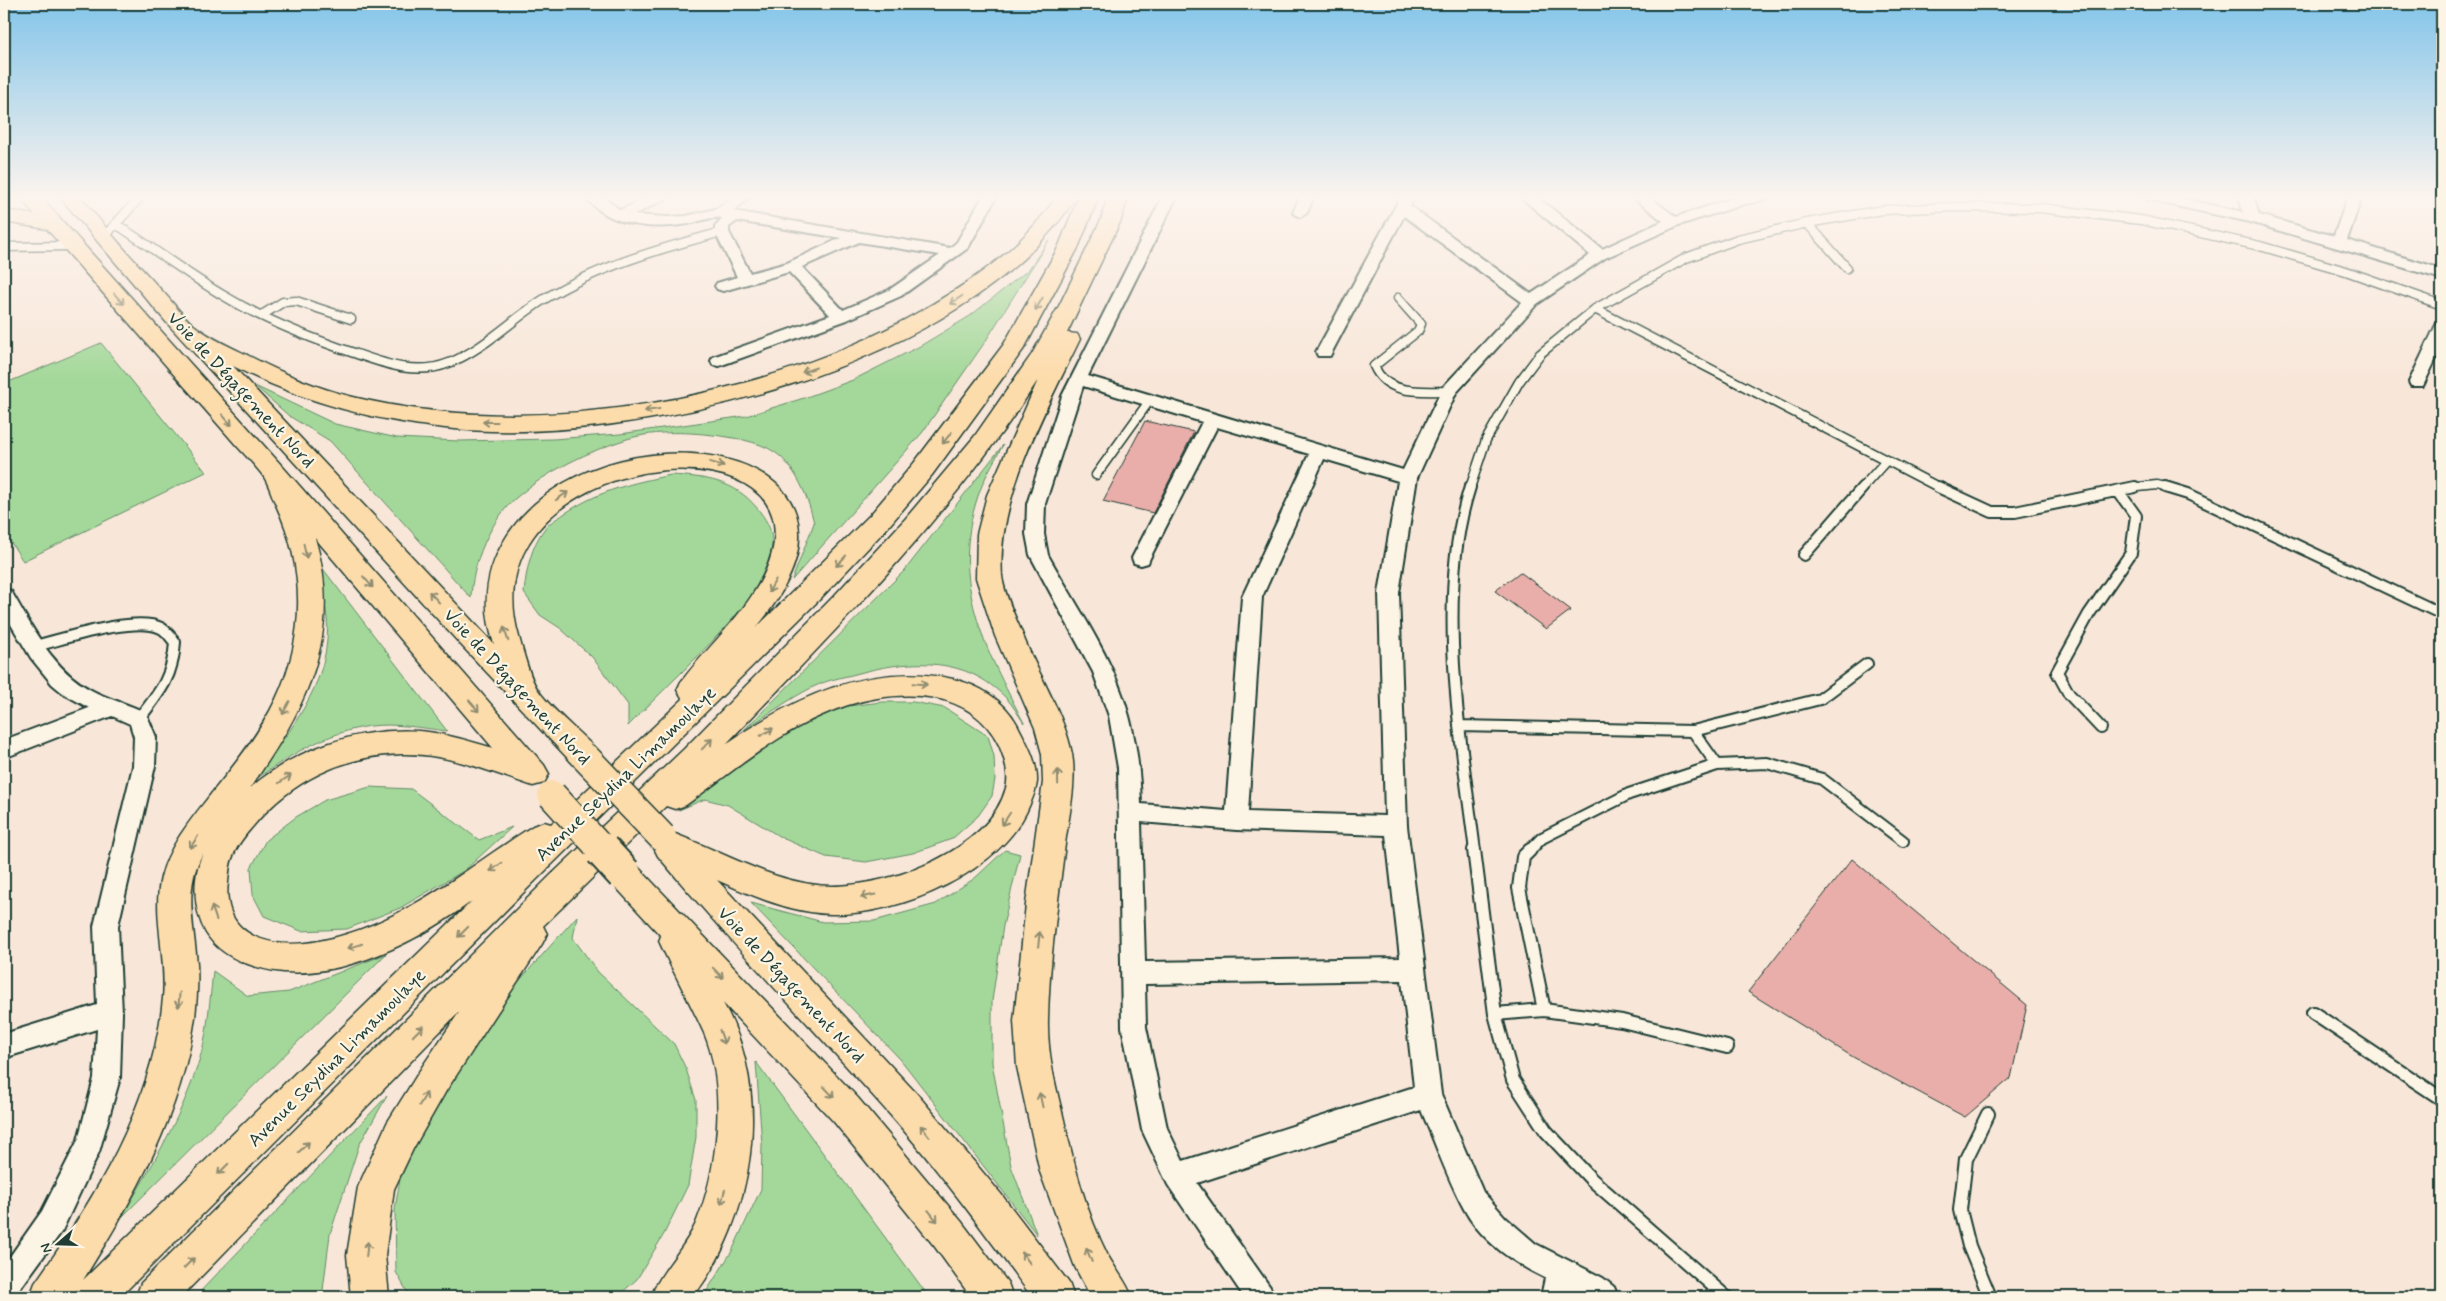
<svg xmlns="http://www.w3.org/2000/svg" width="2446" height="1301" font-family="Mynerve,sans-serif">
  <rect width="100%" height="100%" fill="#f8e7d9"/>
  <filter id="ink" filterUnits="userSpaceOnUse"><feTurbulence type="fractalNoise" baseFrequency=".02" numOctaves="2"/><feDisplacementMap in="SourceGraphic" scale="10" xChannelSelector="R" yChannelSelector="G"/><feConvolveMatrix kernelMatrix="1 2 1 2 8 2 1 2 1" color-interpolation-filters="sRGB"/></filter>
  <g filter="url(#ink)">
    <path fill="#a4d89a" stroke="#628a67" d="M1049,240L985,342L922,433L792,580L814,523C808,498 800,476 781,457C766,443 741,439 721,436C691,432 656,430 627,439C589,451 547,471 517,497C490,520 472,564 471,598L330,441L289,416L255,386L335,424L397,438L459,441L553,439L620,434L746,416L804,398L853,380L920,346L970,316L1028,270Z
      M101,343L206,472L23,561L4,532V384Z
      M1003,445C994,461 984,478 978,496C949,582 985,648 1024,723C1018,715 1013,705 1006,698C966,657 914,659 863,672C850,676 835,678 822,683C799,692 766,716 744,730L905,570Z
      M671,475C705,477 734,480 757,508C765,518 772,528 772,542C773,560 750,600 738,613C703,653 665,688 628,726V705L592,657L560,628L540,615L524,593C526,571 531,546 545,528C551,521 560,517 567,512C601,490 632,483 671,475Z
      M314,557L447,731C422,728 395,723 371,726C326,732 286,757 251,783C282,741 323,694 327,640C330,612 320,583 314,557Z
      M882,702H913L945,708L988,736L994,756L995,779L992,796L978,816L952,839L913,853L866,862L826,857L782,838L728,805L705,799L679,810L799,722L848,706Z
      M370,787L411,789L479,840L512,827L465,870L400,908L347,929L301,931L264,916L253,895L251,868L266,840L296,817L325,800Z
      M1005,850L1020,854L1003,926L992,1001V1063L1011,1166L1037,1235L901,1060L751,903L823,922L874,921L936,904L975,878Z
      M577,916L573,938L598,972L674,1044L686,1069L696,1100V1137L688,1185L664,1234L637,1279L617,1297H410L396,1272L395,1209L406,1143L512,989Z
      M386,954L121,1218C154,1162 194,1098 206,1032C209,1012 211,991 213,971L248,996L289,992Z
      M756,1062L929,1297H703L732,1251L761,1189L762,1144Z
      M387,1096L359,1145L330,1234L323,1290L325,1297H195Z"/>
    <path fill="#e9aeaa" stroke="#1f3d34" d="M1145,421L1194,432L1153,513L1103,501Z
      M1520,572L1571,610L1546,629L1495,591Z
      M1852,859L2027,1005L2011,1078L1965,1117L1853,1057L1748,992Z"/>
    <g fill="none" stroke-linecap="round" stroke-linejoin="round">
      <defs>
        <path id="lane-far2" d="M1807,223L1847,268
          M116,224C153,248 188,275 226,297C266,321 310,338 354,353C385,364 417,376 449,363C485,349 513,318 546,298C599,266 662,248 722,232
          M103,238L141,196
          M4,247L71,246
          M1398,298L1421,324L1418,331L1374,366C1387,396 1421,391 1449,391
          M1595,309L1940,488
          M262,315L283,302L296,301L351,319
          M1096,475L1150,400
          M1470,488L1486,440L1519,382L1540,354L1595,309L1686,258L1738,239L1807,223L1883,210L1956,207L2040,208L2141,220L2260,246L2346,271L2442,305
          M1862,488L1886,461
          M2129,488L2157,485L2169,488"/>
        <path id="lane-far1" d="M1470,487C1435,595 1461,740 1475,851
          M1938,487L1992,512H2015L2135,487
          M2165,487L2188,494L2442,614
          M1804,555L1863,487
          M35,646C64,639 135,615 161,628C167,631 171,638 175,642C173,677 160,692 139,719
          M1459,726L1693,731L1717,765
          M2101,728L2069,694L2057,672L2089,614L2131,553L2136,516L2118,491
          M1693,731L1820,699L1867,664
          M1529,851L1542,838L1629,794L1717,765L1767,763L1822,779L1903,841"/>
        <path id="lane" d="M1474,850L1495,1014L1513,1080L1546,1131L1591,1179L1726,1297
          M1530,850L1523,857L1519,888L1544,1010
          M2313,1013L2442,1099
          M1495,1014L1544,1010L1622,1021L1727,1047
          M1988,1114L1966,1159L1960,1210L1969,1246L1990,1297"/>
        <path id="street" d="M585,196H602L620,210L651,196H671L634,215L667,217L686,216L716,209L736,196H752L733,211L950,248L957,242L983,196H997L968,248L901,296L847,320L719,366L713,365L711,361L713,357L830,315L789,272L723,291L717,289L715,286L717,283L737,277L715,232V226L722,218C712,216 699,222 688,224C653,230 608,227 585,196ZM737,221L841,238L787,263L750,273L729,232V227ZM859,242L940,255L889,290L843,310L802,267Z
          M1163,196H1177L1088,376L1403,470L1443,387L1522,302L1404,216L1332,352L1330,356H1318L1316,352L1401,196H1415L1410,206L1531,294L1590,255L1519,196H1536L1602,249L1663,221L1631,196H1648L1676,217L1739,196H1769L1767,199L1745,204L1679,225L1605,258L1537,304L1456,393L1417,478L1399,593L1407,826L1441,1094L1483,1192L1506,1218L1536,1244L1603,1278L1614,1287L1618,1297H1582L1570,1291L1569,1297H1541L1545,1278C1514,1263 1481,1241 1464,1209C1447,1178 1435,1142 1421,1110L1197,1183L1270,1287L1274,1297H1244L1168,1185L1142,1130L1122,1027L1118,768L1109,716L1093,672L1030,555L1026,534L1027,504L1062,396ZM1083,386L1202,422L1132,558L1134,563L1141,565L1148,563L1150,558L1217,427L1309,454L1242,597L1226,811L1141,804C1140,774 1137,745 1129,716C1114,659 1077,607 1048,555L1044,534L1045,504ZM1324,459L1398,481L1379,593L1385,816L1248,812L1262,597ZM1141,822L1236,830L1386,835L1400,958L1145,962ZM1402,980L1414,1087L1183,1161L1167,1128L1146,1027L1145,984Z
          M1300,196H1314L1307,213L1300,217L1293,213Z
          M2141,196H2171L2243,212L2239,196H2253L2259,215L2334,236L2348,196H2362L2347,240L2442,269V279L2250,222L2148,200Z
          M2442,324V346L2425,382L2423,386H2411L2409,382L2434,329L2436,325Z
          M4,589L11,591C33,628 53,671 93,691C110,700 129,704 146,713L156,737L155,766L118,926L122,1013L120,1078L99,1152L62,1231L14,1297H4V1265L42,1211L78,1140L94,1078L97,1029L4,1058V1034L97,1005L94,926L133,766L134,737L130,724L112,716L4,758V740L89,708L64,694L52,684L31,658L4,613Z"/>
        <path id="highway" d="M19,196H40L283,467L544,765L549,774L544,783L533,786C491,772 447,753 402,754C344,755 291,781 254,825C246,834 237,845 233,856C229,864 229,874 228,882C221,939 274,950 319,941C403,925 463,870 533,826L544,822L551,824L683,699L677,690L681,682C712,640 767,596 774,542C792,417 467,457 519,637C523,651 530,679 538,690C551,709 579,732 596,749L601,758L596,767L586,770L576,767L462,646L167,323L59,196H80C107,230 135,262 164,293C174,304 184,318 195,326C210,338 231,347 249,356C282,373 316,388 353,397C533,441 767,401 926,308C977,278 1024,246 1057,196H1077C968,367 636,449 445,428C370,420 300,401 233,366L494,644C481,605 485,570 507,536C597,396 913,439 756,628L870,515L914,463L1004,344L1058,248L1079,196H1099L1078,248L1025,347L932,475L888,527L821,598L537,879L120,1297H74L77,1289L72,1297H30L35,1283C96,1197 153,1105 163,998C167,959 152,913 161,877C170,843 194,816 215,789C238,761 261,731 276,699C306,636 305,567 276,505C272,496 269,485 264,477C256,466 245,455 236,445C216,422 196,399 175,376C133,327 90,278 47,229L4,222V210L35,215ZM315,538L493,748C469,741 444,733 419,731C358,727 295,749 249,789C305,711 344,635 315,538ZM203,853C192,878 193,909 206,933C216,949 231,958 248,964C321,992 414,945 472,901L83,1280C134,1199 182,1113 195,1017C197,999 198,981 197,964C194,925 183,888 203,853Z
          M1108,196H1128L1121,220L1067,333L1077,334L1080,339C1047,408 996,498 1002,576C1004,594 1015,616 1022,633C1036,671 1065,715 1072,754C1077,783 1069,815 1065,844C1058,902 1049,962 1048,1020C1047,1054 1056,1087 1064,1120C1074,1165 1086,1212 1107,1254C1115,1269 1126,1281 1132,1297H1091L1075,1267L1040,1172L1017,1067L1014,1021L1026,904L1043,782L1042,754L1035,728L995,636L976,578L977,534L987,495L1038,380C951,514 837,629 726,744C793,698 870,661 953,679C979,685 1004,700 1017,724C1026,742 1038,761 1037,782C1036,790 1033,797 1030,804C1004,871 900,916 831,914C791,913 753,896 717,880L918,1095L1001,1194L1069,1283L1074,1297H1032C987,1236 943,1175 893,1118C815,1030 733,946 658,856L652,844L656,835L667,831C721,850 774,885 832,886C891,886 989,851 1006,788C1010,774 1004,757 999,745C971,688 901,689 848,705C788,724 736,769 686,805L675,809L666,806L543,926L547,934L542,944L446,1091L413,1149L394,1189L385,1255L389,1297H351L347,1255L358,1187L387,1123L422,1067L460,1011L181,1297H136L141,1283L552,874L684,749L834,596L906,518L974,437L1032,354L1059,306L1101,220Z
          M624,860L635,864L858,1098L961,1221L1008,1283L1013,1297H971L935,1247L834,1122L723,1003C774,1093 754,1218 693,1297H651C661,1270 684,1250 696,1223C718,1170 727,1087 704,1033C690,1002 673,972 659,941L661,936L613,884L608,874L613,864Z"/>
      </defs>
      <use href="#lane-far2" stroke="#1f3d34" stroke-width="11"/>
      <use href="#lane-far1" stroke="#1f3d34" stroke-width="14"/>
      <use href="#lane" stroke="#1f3d34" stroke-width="16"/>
      <use href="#street" stroke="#1f3d34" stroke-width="4"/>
      <use href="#highway" stroke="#1f3d34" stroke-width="3"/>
      <use href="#lane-far2" stroke="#fcf5e5" stroke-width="8"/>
      <use href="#lane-far1" stroke="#fcf5e5" stroke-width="10"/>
      <use href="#lane" stroke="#fcf5e5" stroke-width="12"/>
      <use href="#street" fill="#fcf5e5" fill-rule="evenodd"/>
      <use href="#highway" fill="#fddcac" fill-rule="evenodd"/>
      <defs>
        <path id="highway-bridge-far1" d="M586,758L662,837
          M552,795L603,851"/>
        <path id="highway-bridge" d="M602,850L624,874"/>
      </defs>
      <use href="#highway-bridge-far1" stroke="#1f3d34" stroke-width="31" stroke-linecap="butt"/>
      <use href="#highway-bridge" stroke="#1f3d34" stroke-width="38" stroke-linecap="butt"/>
      <use href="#highway-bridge-far1" stroke="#fddcac" stroke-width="28"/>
      <use href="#highway-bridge" stroke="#fddcac" stroke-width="34"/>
    </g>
    <defs><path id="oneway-shaft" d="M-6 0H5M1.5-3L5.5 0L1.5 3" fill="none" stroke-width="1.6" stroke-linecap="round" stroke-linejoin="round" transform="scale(1.25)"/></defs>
    <g stroke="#8e8c70">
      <use href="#oneway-shaft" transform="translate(119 299) rotate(48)"/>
      <use href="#oneway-shaft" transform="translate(956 300) rotate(147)"/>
      <use href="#oneway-shaft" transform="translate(1039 304) rotate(120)"/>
      <use href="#oneway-shaft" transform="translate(809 370) rotate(161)"/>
      <use href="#oneway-shaft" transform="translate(652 410) rotate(172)"/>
      <use href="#oneway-shaft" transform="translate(227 420) rotate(48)"/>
      <use href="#oneway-shaft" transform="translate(490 422) rotate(-180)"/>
      <use href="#oneway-shaft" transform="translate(947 438) rotate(128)"/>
      <use href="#oneway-shaft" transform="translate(717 464) rotate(16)"/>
      <use href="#oneway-shaft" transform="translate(562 496) rotate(-34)"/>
      <use href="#oneway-shaft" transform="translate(305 551) rotate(79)"/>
      <use href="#oneway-shaft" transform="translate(841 561) rotate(133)"/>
      <use href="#oneway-shaft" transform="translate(368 582) rotate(49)"/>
      <use href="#oneway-shaft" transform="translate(772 586) rotate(119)"/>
      <use href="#oneway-shaft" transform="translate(434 597) rotate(-133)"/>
      <use href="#oneway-shaft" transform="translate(506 634) rotate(-108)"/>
      <use href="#oneway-shaft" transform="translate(920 684) rotate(5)"/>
      <use href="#oneway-shaft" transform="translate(474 706) rotate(49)"/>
      <use href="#oneway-shaft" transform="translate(286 708) rotate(118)"/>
      <use href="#oneway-shaft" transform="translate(767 732) rotate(-31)"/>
      <use href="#oneway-shaft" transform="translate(707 744) rotate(-46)"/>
      <use href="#oneway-shaft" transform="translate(1058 777) rotate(-91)"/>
      <use href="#oneway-shaft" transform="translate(285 779) rotate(-34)"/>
      <use href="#oneway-shaft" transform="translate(1006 819) rotate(123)"/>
      <use href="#oneway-shaft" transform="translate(194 842) rotate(124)"/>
      <use href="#oneway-shaft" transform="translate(496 867) rotate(145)"/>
      <use href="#oneway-shaft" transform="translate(868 896) rotate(169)"/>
      <use href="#oneway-shaft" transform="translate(214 913) rotate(-109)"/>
      <use href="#oneway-shaft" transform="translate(463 932) rotate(135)"/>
      <use href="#oneway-shaft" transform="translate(1039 939) rotate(-84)"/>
      <use href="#oneway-shaft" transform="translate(355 946) rotate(162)"/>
      <use href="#oneway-shaft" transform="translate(718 973) rotate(46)"/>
      <use href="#oneway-shaft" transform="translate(179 1000) rotate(95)"/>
      <use href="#oneway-shaft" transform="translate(418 1031) rotate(-45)"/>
      <use href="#oneway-shaft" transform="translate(722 1037) rotate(70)"/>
      <use href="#oneway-shaft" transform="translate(829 1092) rotate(47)"/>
      <use href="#oneway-shaft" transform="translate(423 1099) rotate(-59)"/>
      <use href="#oneway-shaft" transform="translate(1041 1100) rotate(-102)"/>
      <use href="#oneway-shaft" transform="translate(925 1131) rotate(-129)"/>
      <use href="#oneway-shaft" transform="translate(304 1147) rotate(-45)"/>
      <use href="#oneway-shaft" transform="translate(223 1169) rotate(135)"/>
      <use href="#oneway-shaft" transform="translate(723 1197) rotate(105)"/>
      <use href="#oneway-shaft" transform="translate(933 1216) rotate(51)"/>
      <use href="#oneway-shaft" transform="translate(367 1249) rotate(-84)"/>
      <use href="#oneway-shaft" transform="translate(1089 1255) rotate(-112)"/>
      <use href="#oneway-shaft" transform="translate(1026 1258) rotate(-126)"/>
      <use href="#oneway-shaft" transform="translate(189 1263) rotate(-45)"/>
    </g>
  </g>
  <linearGradient id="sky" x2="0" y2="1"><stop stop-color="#84c5ea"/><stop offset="0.52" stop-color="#fcf4ee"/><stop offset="1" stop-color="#fcf4ee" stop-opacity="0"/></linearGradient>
  <rect width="2446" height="379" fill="url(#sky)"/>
  <g text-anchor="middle" stroke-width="4.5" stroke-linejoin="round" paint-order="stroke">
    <g font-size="19" fill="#1f3d34" stroke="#fcf5e5">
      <text transform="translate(242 389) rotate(47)" y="7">Voie de Dégagement Nord</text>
      <text transform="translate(518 686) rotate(47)" y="7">Voie de Dégagement Nord</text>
      <text transform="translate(625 773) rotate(-44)" y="7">Avenue Seydina Limamoulaye</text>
      <text transform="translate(792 984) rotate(47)" y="7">Voie de Dégagement Nord</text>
      <text transform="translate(336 1057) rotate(-45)" y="7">Avenue Seydina Limamoulaye</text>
    </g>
  </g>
  <rect width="2446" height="1301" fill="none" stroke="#fcf5e5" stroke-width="20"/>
  <rect x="10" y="10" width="2426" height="1281" fill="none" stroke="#1f3d34" stroke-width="2" filter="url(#ink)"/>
  <g transform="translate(58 1244) rotate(250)" stroke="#fcf5e5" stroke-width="4" paint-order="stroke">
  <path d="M0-4L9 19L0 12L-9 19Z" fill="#1f3d34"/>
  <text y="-8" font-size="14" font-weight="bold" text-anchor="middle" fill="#1f3d34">N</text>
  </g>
</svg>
